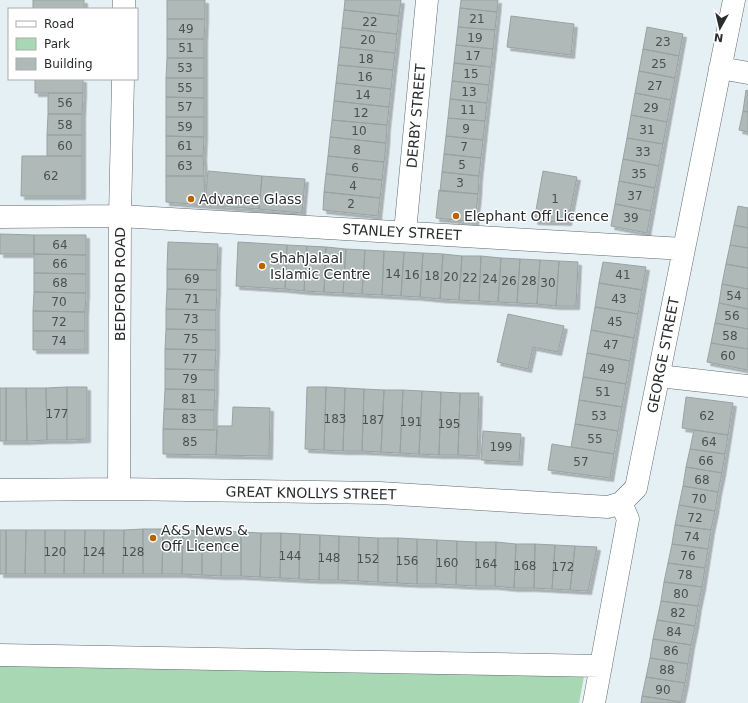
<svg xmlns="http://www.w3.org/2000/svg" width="748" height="703" font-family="'DejaVu Sans',sans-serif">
  <defs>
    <filter id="shadow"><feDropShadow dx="3.5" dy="3.5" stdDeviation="0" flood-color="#0004"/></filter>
  </defs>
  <rect width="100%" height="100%" fill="#e5f0f4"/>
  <path fill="#a8d7b4" d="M0,647L587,660L579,703H0Z"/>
  <path fill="#afbab8" stroke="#98a3a1" filter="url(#shadow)" d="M33,0H84V9H33Z
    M167,0H205V19H167Z
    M345,0H401L399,16L344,10Z
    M461,0H498L497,12L460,8Z
    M460,8L497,12L495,30L458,27Z
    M344,10L399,16L397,34L342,28Z
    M511,16L574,24L571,55L507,47Z
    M167,19H205L204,39H167Z
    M458,27L495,30L493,49L456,45Z
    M647,27L683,34L679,56L643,49Z
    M342,28L397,34L395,53L340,47Z
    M167,39H204V58H167Z
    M456,45L493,49L491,67L454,63Z
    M340,47L395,53L393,70L338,65Z
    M643,49L679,56L675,78L639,71Z
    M167,58H204V78H166Z
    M454,63L491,67L489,85L452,81Z
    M338,65L393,70L391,89L336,83Z
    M639,71L675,78L671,100L635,93Z
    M166,78H204V98L166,97Z
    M35,79H83V93H35Z
    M452,81L489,85L487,103L450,99Z
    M336,83L391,89L389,107L334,101Z
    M746,90L748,91V112L743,111Z
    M48,93H83L82,114H48Z
    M635,93L671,100L667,122L631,115Z
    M166,97L204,98V117H166Z
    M450,99L487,103L485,121L448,118Z
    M334,101L389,107L387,125L332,120Z
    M743,111L748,112V132L739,130Z
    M48,114H82V135H47Z
    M631,115L667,122L663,144L627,138Z
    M166,117H204V137L166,136Z
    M448,118L485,121L483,140L446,136Z
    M332,120L387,125L386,143L330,137Z
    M47,135H82V156H47Z
    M166,136L204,137L203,156H166Z
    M446,136L483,140L481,158L444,154Z
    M330,137L386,143L384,162L328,156Z
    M627,138L663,144L659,166L623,159Z
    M444,154L481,158L479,176L442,172Z
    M22,156H82V196H21Z
    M166,156H203L204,176H166Z
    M328,156L384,162L382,180L326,174Z
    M623,159L659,166L655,188L619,181Z
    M208,171L262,176L259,209L205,205Z
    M543,171L577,177L568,222L534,221Z
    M442,172L479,176L478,194L440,191Z
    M326,174L382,180L380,198L324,192Z
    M166,176H204L205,205L166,202Z
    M262,176L305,179L302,213L259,209Z
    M619,181L655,188L651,211L615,204Z
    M439,190L478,194L475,222L436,218Z
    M324,192L380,198L378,216L323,210Z
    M615,204L651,211L647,233L611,226Z
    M738,206L748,208V228L734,225Z
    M734,225L748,228V248L730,245Z
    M0,234L34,235V254H0Z
    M34,235H86V255L34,254Z
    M168,242L218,244L217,270L167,269Z
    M238,242L287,245L285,289L236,286Z
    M287,245L307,246L304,291L285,289Z
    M730,245L748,248V268L726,264Z
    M307,246L326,247L324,292L304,291Z
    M326,247L346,249L343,293L324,292Z
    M346,249L365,250L362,294L343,293Z
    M365,250L384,251L382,295L362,294Z
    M384,251L404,252L401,296L382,295Z
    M404,252L423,253L420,297L401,296Z
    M423,253L443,254L440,299L420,297Z
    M34,254L86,255V274L34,273Z
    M443,254L462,256L459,300L440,299Z
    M462,256H481L479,301L459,300Z
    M481,256L501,258L498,302L479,301Z
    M501,258L520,259L517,303L498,302Z
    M520,259L540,260L537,304L517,303Z
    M540,260L559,261L556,306L537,304Z
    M559,261L578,262L576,306H556Z
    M603,262L646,267L642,290L599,283Z
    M726,264L748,268V289L722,284Z
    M167,269L217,270V290L167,289Z
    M34,273L86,274V293L34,292Z
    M599,283L642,290L638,314L595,307Z
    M722,284L748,289V309L719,303Z
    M167,289L217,290L216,310L166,309Z
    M34,292L86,293L85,312L33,311Z
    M719,303L748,309V329L715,323Z
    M595,307L638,314L634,338L591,330Z
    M166,309L216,310V330L166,329Z
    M33,311L85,312V331H33Z
    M508,314L564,326L558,352L533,347L528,369L497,362Z
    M715,323L748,329V349L711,343Z
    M166,329L216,330V350L165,349Z
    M591,330L634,338L630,361L587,353Z
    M33,331H85V350H33Z
    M711,343L748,349V370L707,362Z
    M165,349L216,350L215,370L165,369Z
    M587,353L630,361L626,384L583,377Z
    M165,369L215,370V390L165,389Z
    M583,377L626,384L622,407L579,400Z
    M67,387H87V439L67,440Z
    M67,387V440H47L46,388Z
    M307,387H326L324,450L305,449Z
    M326,387L345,388L343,451L324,450Z
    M0,388H6V441H0Z
    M6,388H26L27,441H6Z
    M26,388H46L47,440L27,441Z
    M345,388L364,389L362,451H343Z
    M165,389L215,390L214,410L164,409Z
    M364,389L384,390L381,452L362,451Z
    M384,390H403L400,453L381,452Z
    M403,390L422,391L419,454L400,453Z
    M422,391L441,392L439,455L419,454Z
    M441,392L460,393L458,455H439Z
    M460,393H479L477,456L458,455Z
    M686,397L733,403L728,435L682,428Z
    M579,400L622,407L618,431L575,424Z
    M233,407L270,408L269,456L216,455L217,426H232Z
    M164,409L214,410V430L163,429Z
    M575,424L618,431L614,454L571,447Z
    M163,429L217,430L216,455L163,454Z
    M694,430L728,435L725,454L690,449Z
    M483,431L521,434L519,462L481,460Z
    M552,444L614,454L610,478L548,470Z
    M690,449L725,454L722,473L686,467Z
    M686,467L722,473L718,492L683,486Z
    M683,486L718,492L715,511L679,505Z
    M679,505L715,511L711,530L675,525Z
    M675,525L711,530L708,549L672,544Z
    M143,529H163L162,574H143Z
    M143,529V574H123L124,530Z
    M163,529L183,530L182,574H162Z
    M0,530H6V574H0Z
    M6,530H26L25,574H6Z
    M26,530H45V574H25Z
    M45,530H65L64,574H45Z
    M65,530H85L84,574H64Z
    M85,530H104L103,574H84Z
    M104,530H124L123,574H103Z
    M183,530L202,531V575L182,574Z
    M202,531H222L221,576L202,575Z
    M222,531L241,532V576H221Z
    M241,532L261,533L260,577L241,576Z
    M261,533H281L280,578L260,577Z
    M281,533L300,534L299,579L280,578Z
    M300,534L320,535L319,580L299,579Z
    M320,535L339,536L338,580H319Z
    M339,536L359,537L358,581L338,580Z
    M359,537L378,538V582L358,581Z
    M378,538H398L397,583L378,582Z
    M398,538L417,539V584L397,583Z
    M417,539L437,540L436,584H417Z
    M437,540L457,541L456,585L436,584Z
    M457,541L476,542V586L456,585Z
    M476,542H496L495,586H476Z
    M496,542L516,544L514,588L495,586Z
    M516,544H535L534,588H514Z
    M535,544L555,545L552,589L534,588Z
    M672,544L708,549L705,568L668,563Z
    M555,545L575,546L570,590L552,589Z
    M575,546L597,547L588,591L570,590Z
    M668,563L705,568L702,587L664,582Z
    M664,582L702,587L698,606L661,601Z
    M661,601L698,606L695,626L657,620Z
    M657,620L695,626L691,645L653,639Z
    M653,639L691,645L688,664L650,658Z
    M650,658L688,664L685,683L646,677Z
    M646,677L685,683L681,702L642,696Z
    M642,696L681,702V703H641Z"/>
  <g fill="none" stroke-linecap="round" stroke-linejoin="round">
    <defs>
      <path id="street" d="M124,9V0
        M720,68L748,73
        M0,217L120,216L684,249
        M405,232L427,0
        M659,376L748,386
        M119,489L120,216L123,79
        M0,490L119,489L380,493L608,507L621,503L636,488L734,0
        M0,655L601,666
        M594,703L628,519L621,503"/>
    </defs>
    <use href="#street" stroke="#606a6d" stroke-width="23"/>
    <use href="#street" stroke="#fff" stroke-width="22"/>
  </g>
  <g fill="#bc6300" stroke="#fff" stroke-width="1.5">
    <circle cx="191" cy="199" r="4"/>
    <circle cx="456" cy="216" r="4"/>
    <circle cx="262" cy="266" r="4"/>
    <circle cx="153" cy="538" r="4"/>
  </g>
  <g text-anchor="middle" stroke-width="3" stroke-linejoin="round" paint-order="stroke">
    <g font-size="12" fill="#4a5051">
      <text x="477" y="23">21</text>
      <text x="370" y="26">22</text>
      <text x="186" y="33">49</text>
      <text x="475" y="42">19</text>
      <text x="368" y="44">20</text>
      <text x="663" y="46">23</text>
      <text x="186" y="52">51</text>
      <text x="473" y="60">17</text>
      <text x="366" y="63">18</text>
      <text x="659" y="68">25</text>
      <text x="185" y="72">53</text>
      <text x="471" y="78">15</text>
      <text x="365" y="81">16</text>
      <text x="655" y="90">27</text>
      <text x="185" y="92">55</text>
      <text x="469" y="96">13</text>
      <text x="363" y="99">14</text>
      <text x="65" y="107">56</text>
      <text x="185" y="111">57</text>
      <text x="651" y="112">29</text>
      <text x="468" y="114">11</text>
      <text x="361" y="117">12</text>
      <text x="65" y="129">58</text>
      <text x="185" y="131">59</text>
      <text x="466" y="133">9</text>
      <text x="647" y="134">31</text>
      <text x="359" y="135">10</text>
      <text x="65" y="150">60</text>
      <text x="185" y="150">61</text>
      <text x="464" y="151">7</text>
      <text x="357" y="154">8</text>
      <text x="643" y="156">33</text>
      <text x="462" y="169">5</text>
      <text x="185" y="170">63</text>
      <text x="355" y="172">6</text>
      <text x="639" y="178">35</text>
      <text x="51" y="180">62</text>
      <text x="460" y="187">3</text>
      <text x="353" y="190">4</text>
      <text x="635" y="200">37</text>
      <text x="555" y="203">1</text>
      <text x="351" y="208">2</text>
      <text x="631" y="222">39</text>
      <text x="60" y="249">64</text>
      <text x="60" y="268">66</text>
      <text x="393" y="278">14</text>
      <text x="412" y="279">16</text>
      <text x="623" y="279">41</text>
      <text x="432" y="280">18</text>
      <text x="451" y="281">20</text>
      <text x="470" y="282">22</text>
      <text x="192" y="283">69</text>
      <text x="490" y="283">24</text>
      <text x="509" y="285">26</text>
      <text x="529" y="285">28</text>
      <text x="60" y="287">68</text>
      <text x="548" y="287">30</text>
      <text x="734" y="300">54</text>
      <text x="192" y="303">71</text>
      <text x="619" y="303">43</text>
      <text x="59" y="306">70</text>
      <text x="732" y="320">56</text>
      <text x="191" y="323">73</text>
      <text x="59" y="326">72</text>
      <text x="615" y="326">45</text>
      <text x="730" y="340">58</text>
      <text x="191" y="343">75</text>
      <text x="59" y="345">74</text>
      <text x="611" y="349">47</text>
      <text x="728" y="360">60</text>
      <text x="190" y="363">77</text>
      <text x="607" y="373">49</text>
      <text x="190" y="383">79</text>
      <text x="603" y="396">51</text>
      <text x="189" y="403">81</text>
      <text x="57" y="418">177</text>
      <text x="599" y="420">53</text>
      <text x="707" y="420">62</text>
      <text x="189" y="423">83</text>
      <text x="335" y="423">183</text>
      <text x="373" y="424">187</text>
      <text x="411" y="426">191</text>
      <text x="449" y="428">195</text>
      <text x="595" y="443">55</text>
      <text x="190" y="446">85</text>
      <text x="709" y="446">64</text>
      <text x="501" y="451">199</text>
      <text x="706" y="465">66</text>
      <text x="581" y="466">57</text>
      <text x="702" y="484">68</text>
      <text x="699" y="503">70</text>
      <text x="695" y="522">72</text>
      <text x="692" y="541">74</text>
      <text x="55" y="556">120</text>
      <text x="94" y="556">124</text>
      <text x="133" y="556">128</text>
      <text x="290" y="560">144</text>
      <text x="688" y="560">76</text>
      <text x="329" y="562">148</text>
      <text x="368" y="563">152</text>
      <text x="407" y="565">156</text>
      <text x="447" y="567">160</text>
      <text x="486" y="568">164</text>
      <text x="525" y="570">168</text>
      <text x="563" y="571">172</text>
      <text x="685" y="579">78</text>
      <text x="681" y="598">80</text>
      <text x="678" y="617">82</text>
      <text x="674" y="636">84</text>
      <text x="671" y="655">86</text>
      <text x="667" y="674">88</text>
      <text x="663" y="694">90</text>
    </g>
    <g font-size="14" fill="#292d2f" stroke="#fff">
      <text transform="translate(416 116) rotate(-85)" y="5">DERBY STREET</text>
      <text transform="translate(402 232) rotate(3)" y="5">STANLEY STREET</text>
      <text transform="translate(120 284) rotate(-90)" y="5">BEDFORD ROAD</text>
      <text transform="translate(663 355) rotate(-79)" y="5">GEORGE STREET</text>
      <text transform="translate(311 493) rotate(1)" y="5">GREAT KNOLLYS STREET</text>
    </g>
    <g font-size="14" fill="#292d2f" stroke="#fff" text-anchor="start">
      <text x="199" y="204">Advance Glass</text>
      <text x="464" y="221">Elephant Off Licence</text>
      <text x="270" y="263">ShahJalaal<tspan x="270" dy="16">Islamic Centre</tspan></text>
      <text x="161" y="535">A&amp;S News &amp;<tspan x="161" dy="16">Off Licence</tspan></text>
    </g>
  </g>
  <rect x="8" y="8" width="130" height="72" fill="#ffffff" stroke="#a9abac"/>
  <rect x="16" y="21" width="20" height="6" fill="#ffffff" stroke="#a9abac"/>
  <text x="44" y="28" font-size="12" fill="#292d2f">Road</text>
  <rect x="16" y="38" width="20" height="12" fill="#a8d7b4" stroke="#a9abac"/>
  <text x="44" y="48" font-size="12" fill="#292d2f">Park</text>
  <rect x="16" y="58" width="20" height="12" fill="#afbab8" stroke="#a9abac"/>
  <text x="44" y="68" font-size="12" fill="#292d2f">Building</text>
  <g transform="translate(720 28) rotate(188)" stroke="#ffffff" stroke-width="3" paint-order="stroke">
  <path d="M0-3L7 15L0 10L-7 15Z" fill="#292d2f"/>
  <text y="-6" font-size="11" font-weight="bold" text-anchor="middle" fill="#292d2f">N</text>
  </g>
</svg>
